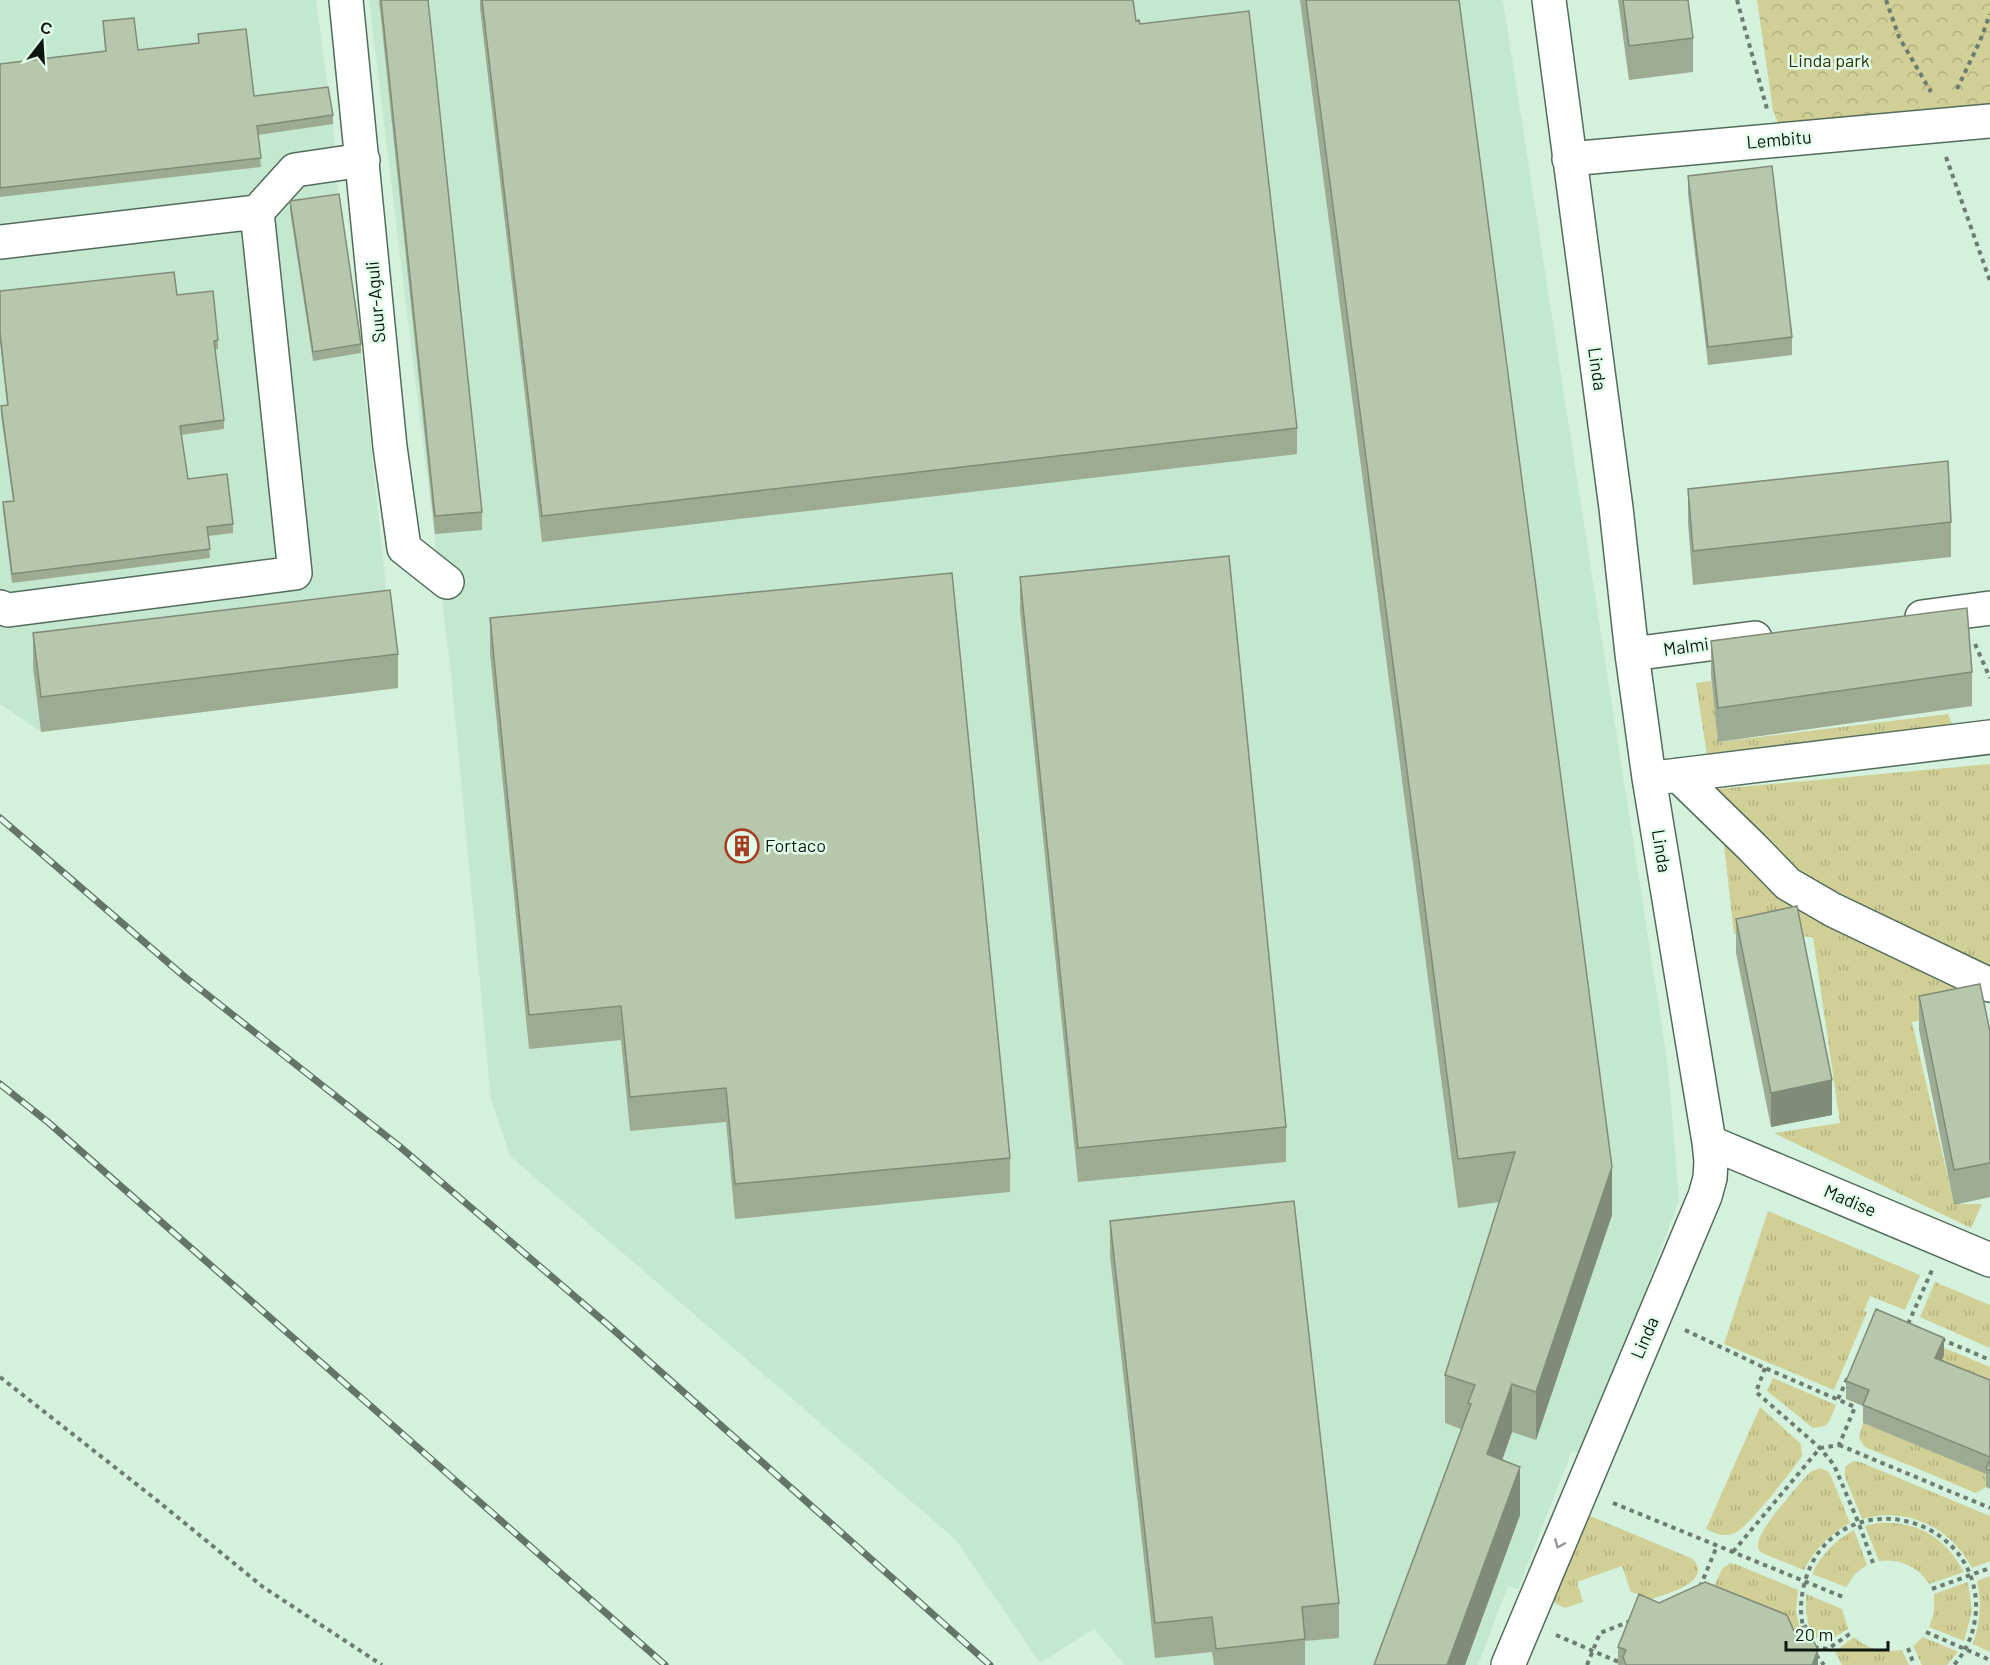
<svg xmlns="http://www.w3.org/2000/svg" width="1990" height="1665" font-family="Barlow,sans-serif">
  <defs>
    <pattern id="grass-tufts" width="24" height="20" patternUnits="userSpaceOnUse" patternTransform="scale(1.5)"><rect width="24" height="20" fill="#d0cf96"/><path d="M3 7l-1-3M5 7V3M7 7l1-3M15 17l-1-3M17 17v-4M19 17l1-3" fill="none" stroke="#b1b180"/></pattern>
    <pattern id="park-crowns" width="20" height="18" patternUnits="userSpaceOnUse" patternTransform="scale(1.5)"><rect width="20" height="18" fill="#d0cf96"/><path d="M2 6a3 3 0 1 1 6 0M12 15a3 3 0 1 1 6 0" fill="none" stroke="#b1b180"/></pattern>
  </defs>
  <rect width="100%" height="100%" fill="#d4f1dd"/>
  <path fill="#c4e8cf" d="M0,0H316L333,124L339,203L361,353L390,625L398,688L41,732L0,704Z
    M369,0H1503L1668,1066L1679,1200L1584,1455L1572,1451L1518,1589L1508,1586L1478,1665H1125L1094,1629L1040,1663L955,1539L510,1156L491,1100L451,674Z"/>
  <path fill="url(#grass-tufts)" d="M1711,681L1719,742L1948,714L1955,731L1708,762L1696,683Z
    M1990,764V973L1829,896L1726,815L1717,789Z
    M1722,827L1975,978L1982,1010L1912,1022L1954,1204H1982L1971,1228L1774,1133L1840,1123L1813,937L1734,934Z
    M1768,1211L1920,1275L1905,1310L1870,1296L1864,1311L1867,1312L1834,1390L1724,1344Z
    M1935,1282L1990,1305V1348L1920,1317Z
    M1928,1341L1990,1367V1398L1935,1376Z
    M1773,1378L1836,1405L1830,1420L1825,1426L1813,1428L1767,1391Z
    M1760,1407L1801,1444L1802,1456C1792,1471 1751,1523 1737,1532C1727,1538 1715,1534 1706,1529Z
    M1863,1423L1990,1475L1986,1487L1976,1493L1865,1447L1859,1438Z
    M1853,1461L1860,1462L1990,1516V1561L1972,1568C1950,1527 1907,1506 1862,1519L1845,1477V1467Z
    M1820,1468L1827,1471L1830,1474L1850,1523C1829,1534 1815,1549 1804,1570L1762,1553C1759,1550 1758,1550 1758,1545C1757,1530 1799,1485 1810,1472Z
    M1583,1513L1693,1559C1713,1582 1668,1593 1652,1599L1631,1592L1622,1566L1577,1582L1583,1602L1565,1608L1546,1599Z
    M1877,1523C1918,1521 1944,1536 1964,1572L1929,1584C1918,1566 1899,1558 1879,1561L1865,1526Z
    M1854,1530L1867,1565L1855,1574L1846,1587L1812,1574C1822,1554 1834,1541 1854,1530Z
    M1730,1563L1735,1564L1798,1590L1796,1610L1800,1632L1711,1593L1722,1569Z
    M1990,1576V1652L1973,1644C1980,1623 1982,1603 1977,1581Z
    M1968,1582L1972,1611L1964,1641L1929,1627L1934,1613V1594Z
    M1806,1594L1842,1609L1848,1629L1827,1642L1811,1636L1806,1612Z
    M1854,1637C1869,1650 1883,1653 1902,1650L1909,1665H1842L1835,1651Z
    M1923,1637L1958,1652L1947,1665H1922L1913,1646Z"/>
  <path fill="url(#park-crowns)" d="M1757,0H1990V105L1783,127L1778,123L1773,110Z"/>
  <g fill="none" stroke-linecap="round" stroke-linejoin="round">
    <defs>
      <path id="minor" d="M346,0L390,447L404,548L447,582
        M1569,159L1990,121
        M0,242L257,212L295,170L363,160
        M0,607L8,610L295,573L257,212
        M1922,617L1990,608
        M1632,654L1755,638
        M1678,775L1752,847L1788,884L1833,910L1990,985
        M1663,777L1990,737
        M1709,1142L1990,1260
        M1508,1665L1705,1196L1710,1178L1711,1161L1709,1142L1649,778L1632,654L1616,508L1549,0"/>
    </defs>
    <use href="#minor" stroke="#526c5a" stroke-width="36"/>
    <path stroke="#6a7d70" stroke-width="4" stroke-dasharray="4.5 4.5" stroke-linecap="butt" d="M1737,0L1767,109
      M1886,0L1899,37L1931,92
      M1957,89L1980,41L1990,14
      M1946,157L1990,281
      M1975,644L1990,678
      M1908,1324L1932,1270
      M1685,1330L1765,1368L1855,1407L1839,1445L1820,1448L1732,1553
      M1941,1339L1990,1360
      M1765,1368L1756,1392L1820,1448L1834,1465L1859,1524L1873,1563
      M0,1377L154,1498L263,1587L382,1665
      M1838,1399L1848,1377
      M1839,1445L1990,1508
      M1613,1503L1843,1597
      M1700,1587L1717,1546
      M1932,1589L1990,1568
      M1805,1632C1797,1611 1802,1585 1811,1565C1851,1486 1971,1515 1976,1602C1977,1625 1969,1648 1954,1665
      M1926,1632L1990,1660
      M1556,1635L1621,1663
      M1814,1647L1828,1649L1851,1633
      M1908,1648L1914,1665
      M1816,1655L1824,1665
      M1587,1665L1600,1633L1631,1621"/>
    <use href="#minor" stroke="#fff" stroke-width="33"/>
    <defs>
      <path id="rail" d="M0,818L186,978L399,1146L607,1324L990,1665
        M0,1084L49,1123L665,1665"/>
    </defs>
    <use href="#rail" stroke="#637568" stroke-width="7"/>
    <use href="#rail" stroke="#e1feea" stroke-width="4.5" stroke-dasharray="14" stroke-linecap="butt"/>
  </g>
  <path fill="#9dab93" d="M379,0H428L482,512V530L435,534Z
    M480,0H1133L1136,21L1140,24L1297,428V454L542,542L480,8Z
    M1300,0H1459L1612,1215L1536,1440L1512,1432L1502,1460L1520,1515L1465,1665H1374L1461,1429L1445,1423V1375L1499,1202L1458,1208Z
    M1618,0H1688L1693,38V72L1629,80Z
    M103,21L138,50L198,43V34L254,96L333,115V124L258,135L261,167L0,197V64L105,51Z
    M1688,176L1792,337V355L1708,365L1688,194Z
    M290,201L361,344V353L313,361L290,211Z
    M0,291L177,295L218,340V349L215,350L224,420V429L181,435L188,479L233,524V533L208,536L210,558L12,583L3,511V502L13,501L1,415V406L7,405L0,342Z
    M1688,489L1951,522V557L1693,585L1688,523Z
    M1020,577L1286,1127V1162L1078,1182L1020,611Z
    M490,618L1010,1158V1192L735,1219L726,1122L630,1131L621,1040L529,1049L490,653Z
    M33,633L398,654V688L41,732L33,667Z
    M1711,641L1972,672V706L1718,742L1711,676Z
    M1736,919L1832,1115L1771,1127L1736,953Z
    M1919,996L1990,1032V1197L1954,1205L1919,1030Z
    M1110,1221L1339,1603V1638L1305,1641V1665H1214L1212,1652L1155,1658L1110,1256Z
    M1944,1355L1942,1360L1990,1380V1489L1986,1487V1474L1863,1423V1406L1846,1399V1381Z
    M1659,1603L1794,1631L1818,1665H1618V1647Z"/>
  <path fill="#808b78" d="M1832,1080V1115L1771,1127V1093Z
    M1612,1167V1215L1536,1440V1392Z
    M1944,1338V1355L1935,1376V1358Z
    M1512,1384V1432L1487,1502V1454Z
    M1520,1467V1515L1465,1665H1447Z
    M1818,1650V1665H1812Z"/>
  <path fill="#b7c7ab" stroke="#808b78" stroke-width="1.5" d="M381,0H428L482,512L435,516Z
    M482,0H1133L1136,21L1139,20L1140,24L1249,11L1297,428L542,516Z
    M1306,0H1459L1612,1167L1536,1392L1512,1384L1487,1454L1520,1467L1447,1665H1374L1471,1404L1468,1403L1475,1385L1445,1375L1515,1152L1458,1159Z
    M1623,0H1688L1693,38L1629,46Z
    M134,18L138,50L199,43L198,34L246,29L254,96L328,87L333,115L257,126L261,158L0,188V64L106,51L103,21Z
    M1772,166L1792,337L1708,347L1688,176Z
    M339,194L361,344L313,352L290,201Z
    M174,272L177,295L213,291L218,340L214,341L224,420L180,426L188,479L227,474L233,524L207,527L210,549L12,574L3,502L14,501L1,406L8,405L0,333V291Z
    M1948,461L1951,522L1693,551L1688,489Z
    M1229,556L1286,1127L1078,1148L1020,577Z
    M952,573L1010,1158L735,1184L726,1088L630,1097L621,1006L529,1015L490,618Z
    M390,590L398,654L41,697L33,633Z
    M1967,608L1972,672L1718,708L1711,641Z
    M1797,906L1832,1080L1771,1093L1736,919Z
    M1980,984L1990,1032V1163L1954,1170L1919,996Z
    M1294,1201L1339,1603L1302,1607L1305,1639L1216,1649L1212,1617L1155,1623L1110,1221Z
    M1876,1309L1944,1338L1935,1358L1990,1380V1457L1863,1405L1869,1390L1846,1381Z
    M1990,1459V1471L1986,1469Z
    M1705,1582L1787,1615L1794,1631L1806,1625L1818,1650L1812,1665H1626L1623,1657L1626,1650L1618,1647L1639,1594L1659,1603Z"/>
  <defs><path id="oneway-chevron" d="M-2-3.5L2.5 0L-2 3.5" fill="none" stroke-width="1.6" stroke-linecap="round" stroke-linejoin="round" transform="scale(1.5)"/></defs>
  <use stroke="#929793" href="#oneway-chevron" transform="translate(1559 1544) rotate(113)"/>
  <defs>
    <symbol id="building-ring" viewBox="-11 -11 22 22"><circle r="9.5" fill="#e1feea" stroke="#a63d23" stroke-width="1.5"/><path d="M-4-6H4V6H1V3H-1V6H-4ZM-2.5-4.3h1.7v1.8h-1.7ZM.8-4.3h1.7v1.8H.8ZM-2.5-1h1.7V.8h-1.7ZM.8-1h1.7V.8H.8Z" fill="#a63d23"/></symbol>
  </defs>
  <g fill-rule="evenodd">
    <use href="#building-ring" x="723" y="827" width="38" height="38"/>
  </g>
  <g text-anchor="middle" stroke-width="5" stroke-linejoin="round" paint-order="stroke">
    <g font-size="18" fill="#32310c" stroke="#e1feea">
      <text x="1829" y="67">Linda park</text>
    </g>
    <g font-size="18" fill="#0d1710" stroke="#e1feea">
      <text transform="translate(1779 140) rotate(-5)" y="6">Lembitu</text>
      <text transform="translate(376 302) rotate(-95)" y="6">Suur-Aguli</text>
      <text transform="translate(1597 369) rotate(82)" y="6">Linda</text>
      <text transform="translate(1686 647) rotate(-8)" y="6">Malmi</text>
      <text transform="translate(1661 851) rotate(81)" y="6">Linda</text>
      <text transform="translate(1850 1201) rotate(23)" y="6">Madise</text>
      <text transform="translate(1645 1338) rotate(-67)" y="6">Linda</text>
    </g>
    <g font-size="18" fill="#0d1710" stroke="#e1feea" text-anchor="start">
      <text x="765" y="852">Fortaco</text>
    </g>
  </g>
  <g transform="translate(42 42) rotate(17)" stroke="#e1feea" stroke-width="4.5" paint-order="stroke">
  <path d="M0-4.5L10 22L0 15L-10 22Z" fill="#0d1710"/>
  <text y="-9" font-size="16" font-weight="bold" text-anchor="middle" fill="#0d1710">С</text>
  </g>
  <path d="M1786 1641v9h102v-9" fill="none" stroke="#0d1710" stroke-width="3"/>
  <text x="1795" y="1641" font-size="18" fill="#0d1710" stroke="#e1feea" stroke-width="4.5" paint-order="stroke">20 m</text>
</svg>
